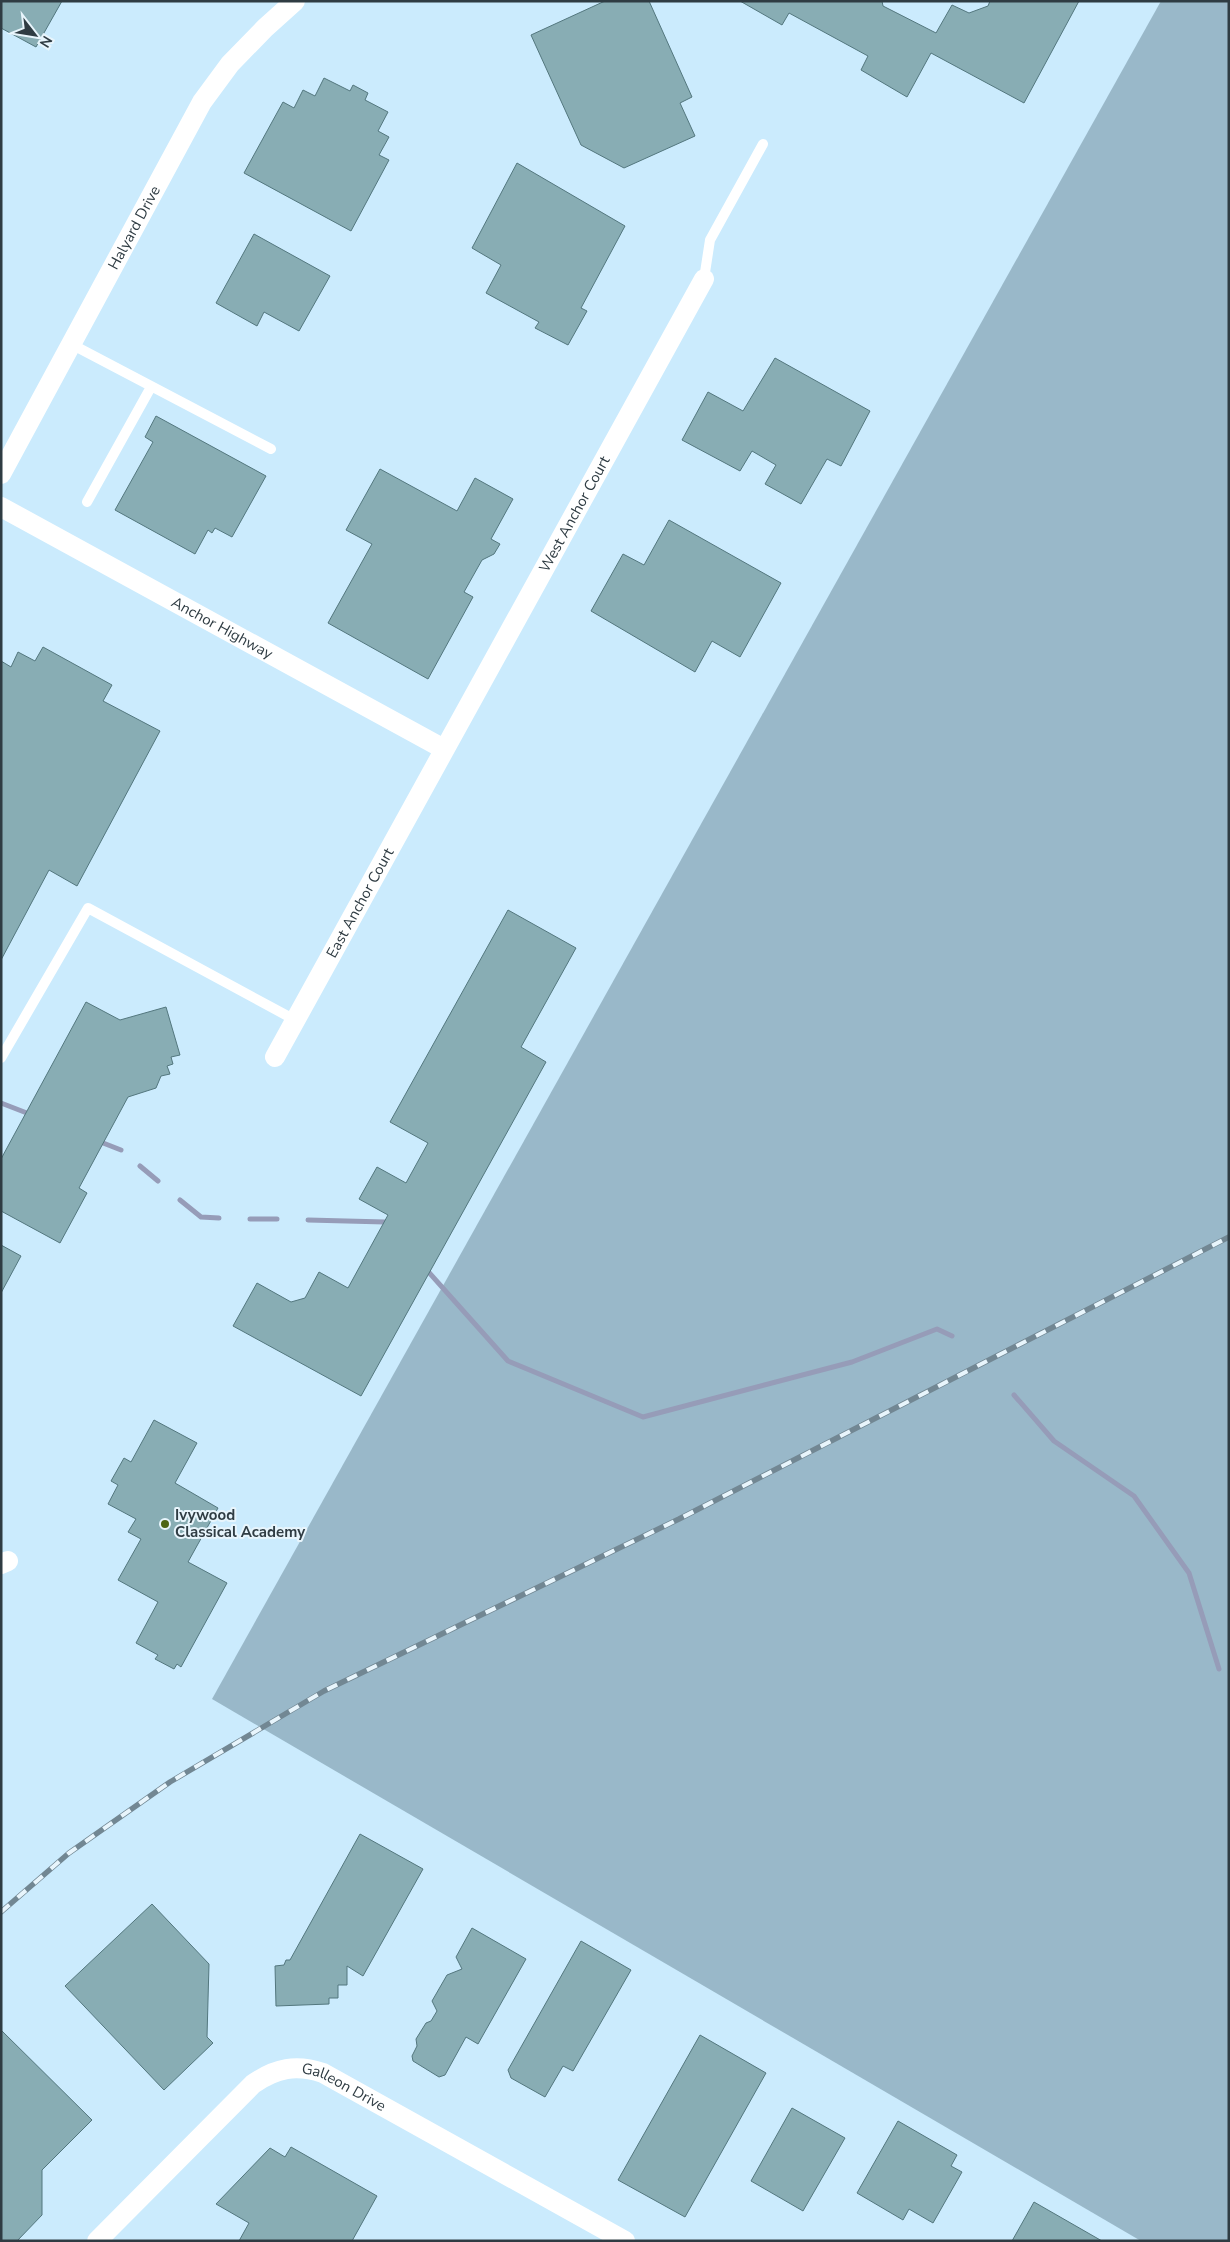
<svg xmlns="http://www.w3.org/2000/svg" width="1230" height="2242" font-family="'Nunito Sans',sans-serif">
  <rect width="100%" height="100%" fill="#cbebfd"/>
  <path fill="#99b8c9" d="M1161,1H1229V2241H1141L212,1699Z"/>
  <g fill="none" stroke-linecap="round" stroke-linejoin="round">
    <path stroke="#969cb8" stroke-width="5" d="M1,1103L32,1115
      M98,1141L121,1150
      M140,1166L158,1181
      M180,1200L201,1217L219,1218
      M250,1219H277
      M308,1220L385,1222L388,1226
      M425,1268L508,1361L643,1417L852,1362L937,1329L952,1336
      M1014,1395L1054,1441L1134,1496L1189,1573L1219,1669"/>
  </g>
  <path fill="#88adb4" stroke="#53777e" d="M1,1H62L36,47L1,28Z
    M605,1H649L692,97L680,103L695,136L624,168L581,145L531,35Z
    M740,1H882L883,6L936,33L952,5L969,13L988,6L990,1H1079L1024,103L931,53L907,97L861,70L868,56L789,13L782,25Z
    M324,78L350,91L353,85L368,93L365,100L388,112L378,131L389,137L379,155L389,160L351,231L244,173L283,102L294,108L303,90L315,96Z
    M517,163L625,226L581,308L587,311L568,345L535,328L539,322L486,293L501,265L472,248Z
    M254,234L330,276L299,331L264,312L257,326L216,303Z
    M775,358L870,411L841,466L827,459L801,504L765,484L776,465L752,451L740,471L682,440L708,392L743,411Z
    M156,416L266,476L232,537L215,528L212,533L208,530L195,554L115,510L153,442L145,437Z
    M380,469L457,511L475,478L513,499L491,539L500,544L494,554L482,560L464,592L473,597L428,679L328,623L372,544L346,530Z
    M669,520L781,583L740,657L712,641L695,672L591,611L623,554L644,565Z
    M43,647L112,685L103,701L160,731L77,886L49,870L1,960V661L11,667L18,652L35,661Z
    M508,910L576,948L521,1047L546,1062L361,1396L233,1326L257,1283L291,1302L305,1298L319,1272L348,1288L388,1215L359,1199L377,1167L406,1183L428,1143L390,1122Z
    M86,1002L120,1020L166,1007L180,1055L171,1057L173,1064L167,1066L170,1074L161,1076L156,1088L128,1097L79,1188L87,1193L60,1243L1,1211V1159Z
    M1,1245L21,1256L1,1293Z
    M154,1420L197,1443L175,1483L218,1508L188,1562L227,1583L181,1667L177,1664L174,1669L155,1659L158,1655L136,1643L158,1602L118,1580L141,1539L128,1532L136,1519L108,1504L118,1485L111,1481L124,1458L131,1462Z
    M360,1834L423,1869L363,1976L347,1966V1985H338V1998H329V2004L276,2006L275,1966L284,1965L286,1960H290Z
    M152,1904L209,1964L207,2037L213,2043L164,2090L65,1986Z
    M472,1928L526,1959L478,2044L466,2037L445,2075L439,2077L413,2061L412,2056L417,2046L416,2039L426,2023L431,2021L437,2011L432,2001L447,1975L462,1969L456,1957Z
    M581,1941L631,1970L573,2071L563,2066L545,2097L511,2078L508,2070Z
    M1,2030L92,2120L42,2170V2215L17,2241H1Z
    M700,2035L766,2073L685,2217L618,2180Z
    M792,2108L845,2138L803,2211L751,2181Z
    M898,2121L957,2155L951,2166L962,2172L933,2223L909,2209L903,2220L857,2193Z
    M291,2147L377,2196L352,2241H239L249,2223L216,2204L270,2148L285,2157Z
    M1034,2202L1102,2241H1012Z"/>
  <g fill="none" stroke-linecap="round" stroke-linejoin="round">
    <path stroke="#fff" stroke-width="10" d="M704,279L710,240L763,144
      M71,344L271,449
      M87,502L151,387
      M1,1058L88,908L295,1020"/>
    <g stroke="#fff" stroke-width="20">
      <path id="s1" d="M1,474L202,102L230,64L265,28L295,1"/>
      <path id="s2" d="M1,507L444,749"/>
      <path id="s3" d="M275,1057L704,279"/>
      <path d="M1,1564L8,1561"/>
      <path id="s4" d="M97,2241L253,2084C276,2068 296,2064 323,2073L625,2241"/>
    </g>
    <defs>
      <path id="rail" d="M1,1912L69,1853L170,1782L324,1691L679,1519L1229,1237"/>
    </defs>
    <use href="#rail" stroke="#728793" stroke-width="5.5"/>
    <use href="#rail" stroke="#e8f5fc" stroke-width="4" stroke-dasharray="11" stroke-linecap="butt"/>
  </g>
  <circle fill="#4c6515" stroke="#e8f5fc" stroke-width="2" cx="165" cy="1524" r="5"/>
  <g text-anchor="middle" stroke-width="4" stroke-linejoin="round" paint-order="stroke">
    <g font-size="15" fill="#2f3c43" stroke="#e8f5fc">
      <text dy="5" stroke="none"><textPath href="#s1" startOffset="280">Halyard Drive</textPath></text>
      <text dy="5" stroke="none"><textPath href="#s3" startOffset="620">West Anchor Court</textPath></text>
      <text dy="5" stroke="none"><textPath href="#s2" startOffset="252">Anchor Highway</textPath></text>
      <text dy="5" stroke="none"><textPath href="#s3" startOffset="176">East Anchor Court</textPath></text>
      <text dy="5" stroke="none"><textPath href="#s4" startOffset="320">Galleon Drive</textPath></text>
    </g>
    <g font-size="15" font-weight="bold" fill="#2f3c43" stroke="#e8f5fc" text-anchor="start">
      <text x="175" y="1520">Ivywood<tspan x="175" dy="17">Classical Academy</tspan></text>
    </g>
  </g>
  <rect width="1230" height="2242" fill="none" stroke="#2f3c43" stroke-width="5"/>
  <g transform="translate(35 35) rotate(121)" stroke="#e8f5fc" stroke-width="4" paint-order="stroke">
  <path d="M0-4L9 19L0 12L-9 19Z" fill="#2f3c43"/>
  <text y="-8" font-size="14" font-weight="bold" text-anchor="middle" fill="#2f3c43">N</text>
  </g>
</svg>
